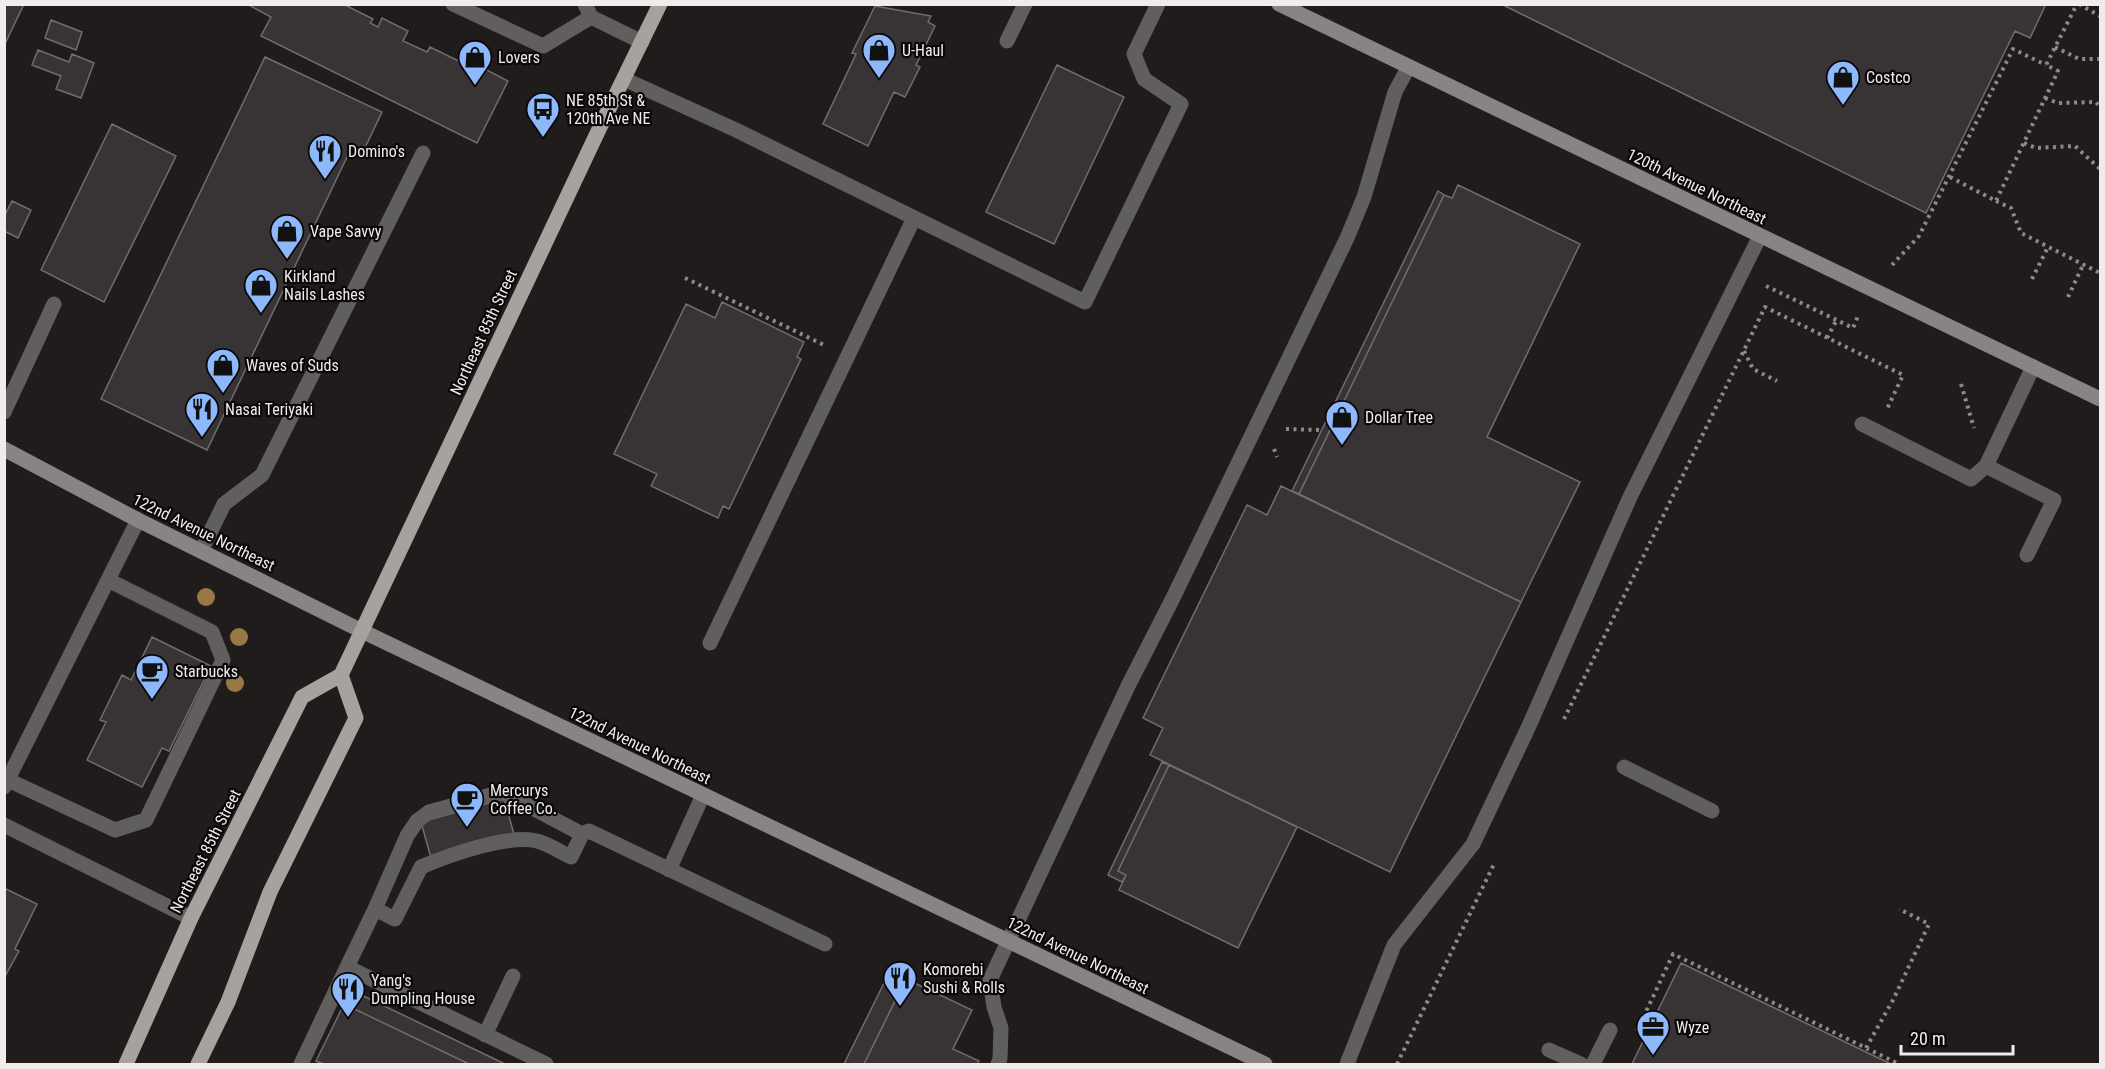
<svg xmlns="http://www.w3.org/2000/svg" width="2105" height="1069" font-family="'Roboto Condensed',sans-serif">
  <rect width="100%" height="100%" fill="#201c1b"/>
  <path fill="#383334" stroke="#726c6e" stroke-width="1.5" d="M4,4H24L4,46Z
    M247,4H343L373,19L370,23L378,27L382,18L408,31L403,41L427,52L430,47L483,73L485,69L508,81L477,143L261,36L271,17Z
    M1501,4H2046L2030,38L2015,31L1926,213Z
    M875,6L931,16L928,22L935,26L916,65L920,67L905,97L894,92L868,146L823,124L856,54L852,53Z
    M51,20L82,32L76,50L45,38Z
    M38,50L69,62L72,54L94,63L81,98L56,89L61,76L32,65Z
    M265,57L382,112L360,158L349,153L207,450L101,399Z
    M1057,65L1124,97L1054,244L986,212Z
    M112,124L176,156L104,302L41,270Z
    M1458,185L1580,244L1487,437L1580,482L1521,602L1299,494L1444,195L1452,198Z
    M1438,191L1444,195L1299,494L1292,491Z
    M12,201L31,210L18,238L4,231V217Z
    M722,302L804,342L797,357L801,359L729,509L723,506L718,518L651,486L657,474L614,454L686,304L715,318Z
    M1281,486L1521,602L1390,872L1150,755L1163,728L1143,718L1247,505L1267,515Z
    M152,637L211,666L169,751L162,748L142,787L87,760L106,722L100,720L122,675L131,680Z
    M1162,762L1169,765L1118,871L1126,875L1122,882L1108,875Z
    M1169,765L1297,827L1238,948L1119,890L1126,875L1118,871Z
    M504,799L514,834L431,858L421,822Z
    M4,888L37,904L15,949L19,951L4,978Z
    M1681,963L1891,1064H1632Z
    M890,971L906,979L894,1003L864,1064H844Z
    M906,979L972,1010L953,1049L979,1061L977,1064H864Z
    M351,990L505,1064H469L344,1004Z
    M344,1004L469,1064H324L316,1061Z"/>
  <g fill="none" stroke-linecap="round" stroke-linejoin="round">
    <path stroke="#8d8988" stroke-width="4" stroke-dasharray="3 4.5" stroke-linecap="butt" d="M2079,4L2100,16
      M2055,47L2079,59H2100
      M2045,98L2058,103L2096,102L2100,107
      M2024,143L2036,148L2075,146L2100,169
      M1950,177L1996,201L2058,71L2046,65L2077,4
      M1996,201L2011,208L2021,233L2100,273
      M1892,265L1919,236L2013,49L2046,65
      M685,278L824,345
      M2032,279L2048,247
      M1766,286L1853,328L1858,316
      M2068,297L2083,265
      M1827,338L1836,321
      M1744,351L1753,369L1777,381
      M1961,384L1974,428
      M1286,429L1321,430
      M1274,449L1277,457
      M1564,719L1765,307L1903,375L1887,409
      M1637,1031L1673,954L1899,1064
      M1866,1048L1893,1000L1929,924L1899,909
      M1397,1064L1494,864"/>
    <path stroke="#615f5e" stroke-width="15" d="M453,4L543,46L591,17
      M585,4L591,17L642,42
      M1007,41L1025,4
      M624,79L736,130L1085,302L1181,104L1144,79L1134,54L1158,4
      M4,412L54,304
      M1862,424L1971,479L1986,466L2033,367
      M1986,466L2054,500L2027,555
      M201,551L224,504L262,475L423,153
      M710,643L914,218
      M1624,767L1712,811
      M8,780L115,830L146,820L223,660L212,632L108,580
      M4,787L138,520
      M4,825L191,918
      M669,870L703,795
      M375,909L407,836L417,821L429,812L502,792L582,834
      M485,1035L513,976
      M1549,1050L1581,1064
      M301,1064L347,967
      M546,1064L347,967L375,909L395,919L421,867C449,855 508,834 537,841C549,844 560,852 571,857L582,834L589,831L825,944
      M998,1064L1000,1059L1001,1028L994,1007L990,980L1129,684L1172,600L1347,238L1364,197L1395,92L1408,68
      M1347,1064L1394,945L1473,844L1528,728L1630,497L1760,236
      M1593,1064L1610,1030"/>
    <path stroke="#888483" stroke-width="15" d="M1279,4L2100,399
      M4,449L138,520L362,631L1265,1064"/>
    <path stroke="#a6a29f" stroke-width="15" d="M126,1064L191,918L302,697L341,675L601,125L660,4
      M198,1064L228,1002L270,892L356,718L341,675"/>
  </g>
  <g fill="#9a7746">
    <circle cx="206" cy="597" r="9"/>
    <circle cx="239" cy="637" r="9"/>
    <circle cx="235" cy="683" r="9"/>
  </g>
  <defs>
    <symbol id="shop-pin" viewBox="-11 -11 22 30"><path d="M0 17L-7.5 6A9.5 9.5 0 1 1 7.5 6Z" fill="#8db9fc" stroke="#090707"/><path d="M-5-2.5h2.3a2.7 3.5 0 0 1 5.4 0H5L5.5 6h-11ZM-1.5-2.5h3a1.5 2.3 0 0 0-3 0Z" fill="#111"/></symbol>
    <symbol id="bus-pin" viewBox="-11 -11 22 30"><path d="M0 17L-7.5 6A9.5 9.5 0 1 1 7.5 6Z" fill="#8db9fc" stroke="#090707"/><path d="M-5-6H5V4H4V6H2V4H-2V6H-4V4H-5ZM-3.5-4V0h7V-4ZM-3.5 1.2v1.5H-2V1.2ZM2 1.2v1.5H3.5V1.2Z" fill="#111"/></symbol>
    <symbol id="restaurant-pin" viewBox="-11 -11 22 30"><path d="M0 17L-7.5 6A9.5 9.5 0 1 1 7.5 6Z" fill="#8db9fc" stroke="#090707"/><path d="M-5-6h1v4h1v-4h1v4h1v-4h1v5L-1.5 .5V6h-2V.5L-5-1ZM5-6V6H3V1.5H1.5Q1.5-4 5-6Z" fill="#111"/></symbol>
    <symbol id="cafe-pin" viewBox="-11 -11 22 30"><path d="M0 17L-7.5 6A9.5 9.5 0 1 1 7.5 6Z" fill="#8db9fc" stroke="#090707"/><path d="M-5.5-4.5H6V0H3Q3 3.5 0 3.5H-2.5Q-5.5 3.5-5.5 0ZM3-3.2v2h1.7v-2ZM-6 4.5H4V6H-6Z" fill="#111"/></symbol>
    <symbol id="office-pin" viewBox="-11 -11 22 30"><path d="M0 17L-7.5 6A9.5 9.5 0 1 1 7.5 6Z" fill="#8db9fc" stroke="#090707"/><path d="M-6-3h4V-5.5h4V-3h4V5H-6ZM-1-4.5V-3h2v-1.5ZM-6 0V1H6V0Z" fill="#111"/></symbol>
  </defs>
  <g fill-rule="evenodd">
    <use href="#shop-pin" x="860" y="31" width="38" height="52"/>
    <use href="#shop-pin" x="456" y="38" width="38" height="52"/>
    <use href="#shop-pin" x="1824" y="58" width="38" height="52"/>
    <use href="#bus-pin" x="524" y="90" width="38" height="52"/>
    <use href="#restaurant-pin" x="306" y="132" width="38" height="52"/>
    <use href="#shop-pin" x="268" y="212" width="38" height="52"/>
    <use href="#shop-pin" x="242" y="266" width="38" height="52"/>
    <use href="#shop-pin" x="204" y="346" width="38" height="52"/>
    <use href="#restaurant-pin" x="183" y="390" width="38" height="52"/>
    <use href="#shop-pin" x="1323" y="398" width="38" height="52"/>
    <use href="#cafe-pin" x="133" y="652" width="38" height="52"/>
    <use href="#cafe-pin" x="448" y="780" width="38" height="52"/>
    <use href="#restaurant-pin" x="881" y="959" width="38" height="52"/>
    <use href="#restaurant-pin" x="329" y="970" width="38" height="52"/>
    <use href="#office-pin" x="1634" y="1008" width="38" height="52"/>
  </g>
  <g text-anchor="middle" stroke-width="4.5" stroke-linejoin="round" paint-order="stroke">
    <g font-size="16" fill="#f0ecec" stroke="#090707" text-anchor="start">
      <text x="902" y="56">U-Haul</text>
      <text x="498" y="63">Lovers</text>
      <text x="1866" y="83">Costco</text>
      <text x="566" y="106">NE 85th St &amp;<tspan x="566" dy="18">120th Ave NE</tspan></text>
      <text x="348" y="157">Domino's</text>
      <text x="310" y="237">Vape Savvy</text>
      <text x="284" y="282">Kirkland<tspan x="284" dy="18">Nails Lashes</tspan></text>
      <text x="246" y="371">Waves of Suds</text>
      <text x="225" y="415">Nasai Teriyaki</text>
      <text x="1365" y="423">Dollar Tree</text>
      <text x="175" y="677">Starbucks</text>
      <text x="490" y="796">Mercurys<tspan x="490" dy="18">Coffee Co.</tspan></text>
      <text x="923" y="975">Komorebi<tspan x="923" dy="18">Sushi &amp; Rolls</tspan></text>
      <text x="371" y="986">Yang's<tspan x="371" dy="18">Dumpling House</tspan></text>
      <text x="1676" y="1033">Wyze</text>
    </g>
    <g font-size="16" fill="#f0ecec" stroke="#090707">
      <text transform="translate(1697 186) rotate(26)" y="6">120th Avenue Northeast</text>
      <text transform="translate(483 332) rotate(-65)" y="6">Northeast 85th Street</text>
      <text transform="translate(204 532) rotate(26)" y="6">122nd Avenue Northeast</text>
      <text transform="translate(640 745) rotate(26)" y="6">122nd Avenue Northeast</text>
      <text transform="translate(205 851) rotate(-63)" y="6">Northeast 85th Street</text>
      <text transform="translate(1078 955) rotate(26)" y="6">122nd Avenue Northeast</text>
    </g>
  </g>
  <rect width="2105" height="1069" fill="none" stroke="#f0ecec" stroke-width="12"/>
  <path d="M1901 1045v9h112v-9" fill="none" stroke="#f0ecec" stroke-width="3"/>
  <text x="1910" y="1045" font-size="18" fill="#f0ecec" stroke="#090707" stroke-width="4.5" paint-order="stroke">20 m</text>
</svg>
